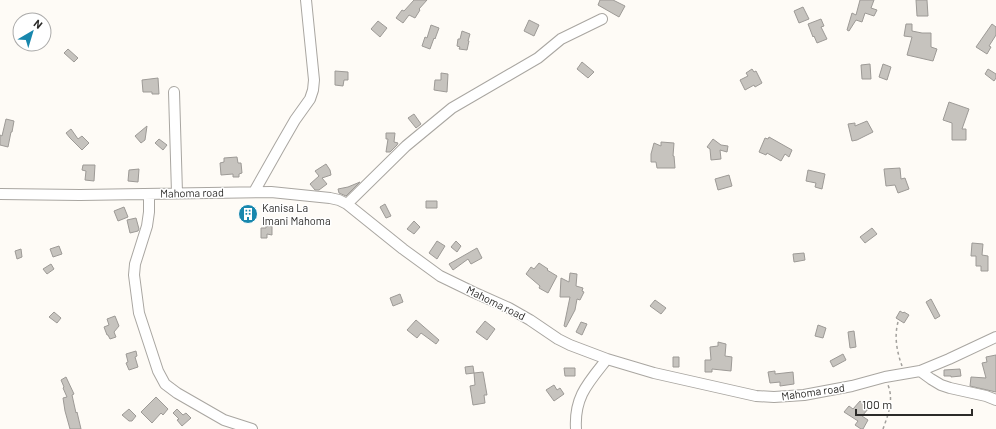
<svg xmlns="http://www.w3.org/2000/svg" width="996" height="429" font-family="Barlow,sans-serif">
  <rect width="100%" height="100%" fill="#fefbf6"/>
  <path fill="#c6c3be" stroke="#9d9a96" d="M414,0H427L419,9L420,10L415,18L409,15L403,23L396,18L402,10L404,11Z
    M600,0H613L625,6L619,17L598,5Z
    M860,0H874L871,8L877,10L874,16L865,13L862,22L856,20L849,31L847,30L852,13L856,15Z
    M916,0H927L928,16H917Z
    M803,7L809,19L799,23L794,11Z
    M821,19L824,26L821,27L827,39L817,43L814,36L813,37L808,24Z
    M529,20L539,25L534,36L524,31Z
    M378,21L387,28L380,37L371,29Z
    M906,24H912V31L922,33H931V47L937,49L933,61L907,55L912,37L904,36Z
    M992,24L996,27V35L989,46L991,47L987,54L976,47Z
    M431,25L439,28L435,39L434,38L430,49L422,46L425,37L427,38Z
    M462,31L470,34L468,41H469L467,50L459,49L460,47L457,46L458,39H460Z
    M68,49L78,58L74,62L64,53Z
    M582,62L594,72L588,78L577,69Z
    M870,64L871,79H862L861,65Z
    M883,64L891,67L887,80L879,77Z
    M752,69L754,72L756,71L762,83L755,87L754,85L745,90L740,80L748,76L746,73Z
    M988,69L996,74V78L994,81L985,74Z
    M335,71L348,72V80H344L343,86L335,85Z
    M441,73L448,74L447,92L434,90L435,80H441Z
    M158,78L159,94H152V92H143L142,80Z
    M949,102L969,109L962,129H966V140H952V123L943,120Z
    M414,114L421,124L416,128L408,118Z
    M6,119L14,121L12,132H11L8,147L0,145V135L2,136Z
    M867,121L873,132L857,140L852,141L848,124L855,123V126Z
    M147,126L145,140L141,143L135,136Z
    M71,129L78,139L82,136L89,143L82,150L70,138L66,133Z
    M386,133H395L394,142L398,143L397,145L390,152H386L388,139H386Z
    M769,137L792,150L789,157L785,154L781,161L767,153L766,155L759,152L765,138L768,139Z
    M159,139L167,145L163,150L155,143Z
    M713,139L721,145L728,146L727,152L720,150L721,159L711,160L710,149L707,147Z
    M661,142L674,143L673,156H674L675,168H657L656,162H651V154L654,143L661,146Z
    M237,157L238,163H241L242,173L239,174V177H233V174L221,175L220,163L224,162V158Z
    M326,164L330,170L331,175L322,178L327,184L319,190H315L310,184L319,176L315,171Z
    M83,165H95L94,181L85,180L86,171L82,170Z
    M900,168L901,179L905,178L909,189L898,193L895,185L886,186L884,169Z
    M139,169L138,182L128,181L129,170Z
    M808,170L825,174L822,189L815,187L816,183L806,181Z
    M729,175L732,186L718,190L715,179Z
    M360,182L346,196L339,193L338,189L348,187Z
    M426,201H437V208H426Z
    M385,204L391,216L386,218L380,207Z
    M124,207L128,217L118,221L114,211Z
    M136,218L139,229L138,231L130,233L127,220Z
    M414,221L420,227L414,234L407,229Z
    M266,226H272V235L267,234V238H261V228H266Z
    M872,228L877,234L865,243L860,237Z
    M437,241L445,246L437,259L429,253Z
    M456,241L461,246L457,252L451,247Z
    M972,243L983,244L982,255L988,256V271H981V266H976V256H971Z
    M59,246L62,254L53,257L50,249Z
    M477,248L482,258L471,264L468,259L453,270L449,264Z
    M21,249L22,257L17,259L15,251Z
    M804,253L805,260L794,262L793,254Z
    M539,263L548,269L547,270L557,276L548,293L539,288L540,286L526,274L531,267L534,269Z
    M51,264L54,269L47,274L43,269Z
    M570,273L577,274L576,286L583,288L582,291L584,292L580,300L577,299L575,310L566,327L564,326L570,297H560L561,278L569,282Z
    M400,294L403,302L393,306L390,298Z
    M931,299L940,316L935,319L926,302Z
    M655,300L666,308L661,314L650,306Z
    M900,311L903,313L904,312L909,315L904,323L896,318Z
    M54,312L61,318L57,323L49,317Z
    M115,316L119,326L114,332L116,337L110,339L108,335H107L104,327L109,325L107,319Z
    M416,320L439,340L436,344L421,333L417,338L407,330Z
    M485,321L495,329L487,340L476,332Z
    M581,322L587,324L582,335L576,332Z
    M818,325L826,328L823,338L815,336Z
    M854,331L856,347L850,348L848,332Z
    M718,342L726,344L725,356L732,357L731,371L712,369V372H705V360H711L710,347L718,346Z
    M136,351L137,356L135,357L138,367L129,370L126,363L128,362L126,354Z
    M843,354L846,360L833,367L830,361Z
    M996,355V392L970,386L971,377L986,378L982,363L987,362L986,357Z
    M673,357H679V367H673Z
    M473,366L474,373L466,374L465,367Z
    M564,368H575V376H565Z
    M960,369L961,376L951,377V376H944V370Z
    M775,371V374L793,372L794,384L780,386V382L770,383L768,372Z
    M483,372L487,395H484L485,403L473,405L470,386L475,385L474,373Z
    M66,377L74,394L72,395L76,413L77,412L81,429H70L65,411L63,398L67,397L63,388L64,387L61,380Z
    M554,385L557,390L560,388L564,394L554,401L546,390Z
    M156,397L168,409L163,415L161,413L152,423L141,412Z
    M860,401L869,408L862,416L868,420L863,429H861L855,425L858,421L844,412L849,406L853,409Z
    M129,409L136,416L132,421H129L122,415Z
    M177,409L183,415L186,413L191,418L182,426L177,420L179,419L173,413Z"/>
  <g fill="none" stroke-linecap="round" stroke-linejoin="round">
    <defs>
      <path id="minor" d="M174,92L177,193
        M254,192L280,146L295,120L310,99L313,90L314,80L306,0
        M0,194L80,195L271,192L330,198L339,200L347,204L403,249L440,276L473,292L509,308L530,320L558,339L570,345L607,359L654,373L756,396L774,397L804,395L852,386L885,377L920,371L949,359L996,337
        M149,194V212L147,226L135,264L134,275L139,313L158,371L165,384L177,393L224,420L252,429
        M347,204L406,146L452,108L538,58L561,39L602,19
        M920,371L931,379L941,385L950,388L986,396L996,400
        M576,429C574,397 588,383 607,359"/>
    </defs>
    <use href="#minor" stroke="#a9a6a1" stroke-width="12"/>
    <path stroke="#a2a09c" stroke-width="1.5" stroke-dasharray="3 3" stroke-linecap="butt" d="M898,322C894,337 897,352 902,366
      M883,429C888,415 894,400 888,385"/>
    <use href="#minor" stroke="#fff" stroke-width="10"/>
  </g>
  <defs>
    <symbol id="building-disc" viewBox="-11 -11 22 22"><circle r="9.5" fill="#1887ad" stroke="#fff"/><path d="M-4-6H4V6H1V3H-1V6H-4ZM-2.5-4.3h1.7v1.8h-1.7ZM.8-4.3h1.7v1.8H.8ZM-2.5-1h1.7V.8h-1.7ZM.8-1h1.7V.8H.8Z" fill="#fff"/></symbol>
  </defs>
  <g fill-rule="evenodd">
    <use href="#building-disc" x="237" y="203" width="22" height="22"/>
  </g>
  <g text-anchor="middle" stroke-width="3" stroke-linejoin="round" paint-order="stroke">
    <g font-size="11" fill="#2c2b29" stroke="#fff">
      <text transform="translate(192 193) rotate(-1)" y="4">Mahoma road</text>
      <text transform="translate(496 303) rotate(26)" y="4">Mahoma road</text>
      <text transform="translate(813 392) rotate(-8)" y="4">Mahoma road</text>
    </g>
    <g font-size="11" fill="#2c2b29" stroke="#fff" text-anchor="start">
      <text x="262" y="212">Kanisa La<tspan x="262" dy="13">Imani Mahoma</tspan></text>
    </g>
  </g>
  <g transform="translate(32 32) rotate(38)"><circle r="19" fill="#ffffff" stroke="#abaaa9"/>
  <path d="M0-3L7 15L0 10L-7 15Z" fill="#1887ad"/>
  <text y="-6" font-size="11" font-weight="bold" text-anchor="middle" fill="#2c2b29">N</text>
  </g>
  <path d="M856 409v6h116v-6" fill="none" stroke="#2c2b29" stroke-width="2"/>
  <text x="862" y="409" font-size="12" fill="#2c2b29" stroke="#ffffff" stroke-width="3" paint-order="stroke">100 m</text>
</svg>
